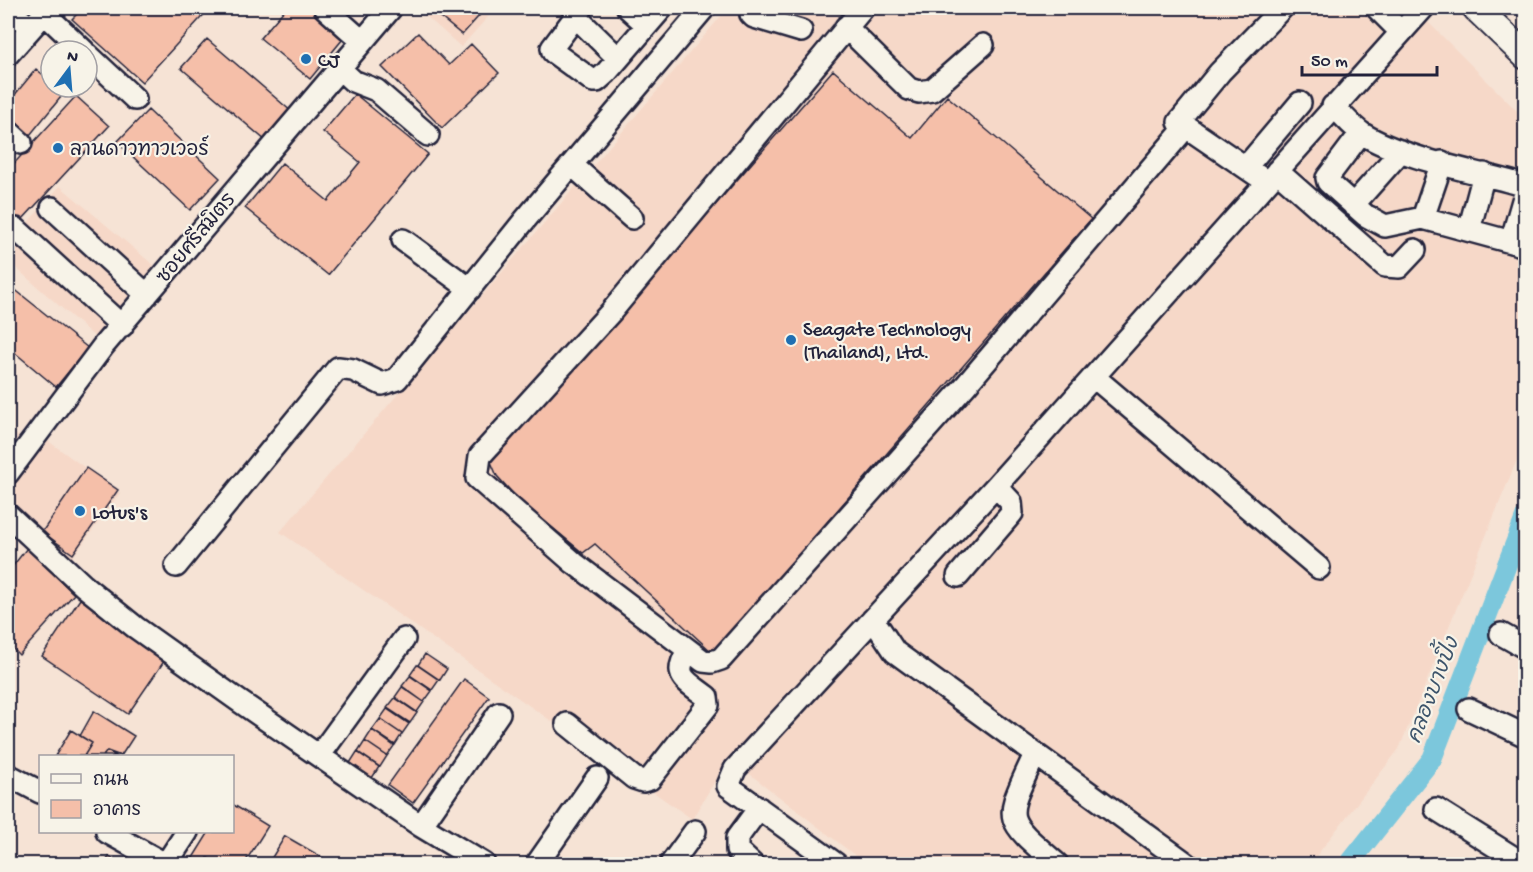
<svg xmlns="http://www.w3.org/2000/svg" width="1533" height="872" font-family="'Gochi Hand','Playpen Sans Thai',sans-serif">
  <rect width="100%" height="100%" fill="#f6e3d5"/>
  <filter id="ink" filterUnits="userSpaceOnUse"><feTurbulence type="fractalNoise" baseFrequency=".0167" numOctaves="2"/><feDisplacementMap in="SourceGraphic" scale="12" xChannelSelector="R" yChannelSelector="G"/><feConvolveMatrix kernelMatrix="1 2 1 2 8 2 1 2 1" color-interpolation-filters="sRGB"/></filter>
  <g filter="url(#ink)">
    <path fill="#f6d8c8" d="M417,8H496L461,47Z
      M728,8H1414L1525,119V440L1399,749L1310,864H866L729,758L692,819L280,532Z
      M60,186L164,274L104,345L8,261V245Z
      M8,427L24,441L8,462Z
      M37,433L120,493L67,565L8,514V473Z"/>
    <g fill="none" stroke-linecap="round" stroke-linejoin="round">
      <path stroke="#7cc7dc" stroke-width="20" d="M1349,864L1432,759L1526,515"/>
    </g>
    <path fill="#f5bfa9" stroke="#22223b" stroke-width="1.5" d="M83,8H210L142,82L72,19Z
      M286,8H314L347,34L310,79L260,38Z
      M429,8H486L462,35Z
      M8,17L26,32L8,54Z
      M418,33L449,65L471,44L499,73L442,128L382,67Z
      M207,39L292,112L266,141L181,68Z
      M36,69L51,81V87H59L65,92L30,135L8,117V103Z
      M833,70L912,138L947,96L1091,219L713,653L595,544L583,553L518,499L497,476L491,462Z
      M355,94L428,154L328,275L245,208L282,163L328,201L360,162L323,132Z
      M76,96L109,126L8,235V170Z
      M148,110L220,178L190,210L117,142Z
      M8,284L88,348L56,387L8,347Z
      M86,468L118,490L73,554L42,532Z
      M27,548L74,594L19,655L8,644V572Z
      M80,599L167,657L128,714L42,656Z
      M425,654L447,669L440,680L418,665Z
      M417,665L439,680L432,690L410,675Z
      M410,676L432,691L424,702L402,686Z
      M464,679L489,697L413,803L388,785Z
      M402,687L424,702L417,712L395,697Z
      M395,698L417,713L410,723L387,708Z
      M387,709L409,724L402,734L380,719Z
      M94,711L134,736L121,756L107,751L103,756H84L92,743L80,736Z
      M380,719L402,734L395,745L372,730Z
      M71,730L92,743L84,756H55Z
      M372,730L394,746L387,756L365,741Z
      M365,741L387,756L380,767L358,752Z
      M107,751L116,756H103Z
      M357,752L379,767L372,778L350,763Z
      M232,804L268,826L244,864H218L208,858L204,864L191,861L209,832H232Z
      M285,836L325,859L321,864H268Z
      M109,857L122,864H104Z"/>
    <g fill="none" stroke-linecap="round" stroke-linejoin="round">
      <defs>
        <path id="minor" d="M325,8L362,41
          M582,8L552,48L553,52L593,81H597L606,73L662,8
          M628,8L647,25
          M753,8L751,14L754,17L801,31
          M863,8L611,312L480,456L477,478L574,563L703,661L712,662L721,659L966,385L1186,127
          M1377,8L1400,31
          M8,10L31,28
          M44,13L84,51
          M575,16L618,58
          M846,27L909,89L919,92L932,90L983,45
          M8,54L49,8
          M87,54L135,99
          M339,68L353,81L376,90L428,135
          M1333,106C1343,115 1352,127 1363,134C1403,159 1479,172 1526,186
          M8,131L21,143
          M1361,133L1327,178L1328,182L1365,215L1385,226L1423,218L1526,246
          M572,165L632,218
          M1246,167L1300,103
          M1277,171L1385,266L1399,267L1415,250
          M1267,182L1179,122L1220,72L1282,8
          M1353,205L1401,151
          M52,208L147,295
          M1423,218L1442,162
          M16,229L122,326
          M1469,230L1484,174
          M403,240L470,289
          M1511,242L1526,190
          M1094,377L1319,568
          M8,473L104,345L391,8
          M8,515L84,586L135,627L239,701L421,826L484,864
          M176,566L338,368L353,370L382,384L397,379L524,221L704,8
          M958,576L1012,513L1011,502L996,486
          M873,619L895,652L1187,864
          M1501,634L1526,648
          M1469,709L1526,736
          M567,724L634,778L643,781L650,779L708,705L707,697C687,681 671,677 688,651
          M1035,754C1005,821 1000,815 1057,864
          M319,756L404,639
          M8,775L40,792
          M1436,809L1519,861
          M421,826L499,713
          M107,832L165,864
          M166,864L187,832
          M537,864L597,778
          M671,864L695,831
          M752,864L737,850V838L759,808
          M836,864L728,786L735,769L996,486L1423,8"/>
        <path id="major" d="M1476,8L1526,56"/>
      </defs>
      <use href="#minor" stroke="#22223b" stroke-width="26"/>
      <use href="#major" stroke="#22223b" stroke-width="30"/>
      <use href="#minor" stroke="#f7f3e8" stroke-width="21"/>
      <use href="#major" stroke="#f7f3e8" stroke-width="26"/>
    </g>
  </g>
  <g fill="#1f6fb2" stroke="#f7f3e8" stroke-width="2">
    <circle cx="306" cy="59" r="6"/>
    <circle cx="58" cy="148" r="6"/>
    <circle cx="791" cy="340" r="6"/>
    <circle cx="80" cy="511" r="6"/>
  </g>
  <g text-anchor="middle" stroke-width="4.5" stroke-linejoin="round" paint-order="stroke">
    <g font-size="20" fill="#22223b" stroke="#f7f3e8" text-anchor="start">
      <text x="318" y="66">CJ</text>
      <text x="70" y="155">ลานดาวทาวเวอร์</text>
      <text x="803" y="335">Seagate Technology<tspan x="803" dy="23">(Thailand), Ltd.</tspan></text>
      <text x="92" y="518">Lotus's</text>
    </g>
    <g font-size="20" fill="#22223b" stroke="#f7f3e8">
      <text transform="translate(195 237) rotate(-50)" y="7">ซอยศรีสมิตร</text>
    </g>
    <g font-size="21" font-style="italic" fill="#3d546b" stroke="#f7f3e8">
      <text transform="translate(1432 690) rotate(-69)" y="7">คลองบางปิ้ง</text>
    </g>
  </g>
  <rect width="1533" height="872" fill="none" stroke="#f7f3e8" stroke-width="30"/>
  <rect x="15" y="15" width="1503" height="842" fill="none" stroke="#22223b" stroke-width="2" filter="url(#ink)"/>
  <rect x="39" y="755" width="195" height="78" fill="#f7f3e8" stroke="#a29fa3" stroke-width="1.5"/>
  <rect x="51" y="774" width="30" height="9" fill="#f7f3e8" stroke="#a29fa3" stroke-width="1.5"/>
  <text x="93" y="785" font-size="18" fill="#22223b">ถนน</text>
  <rect x="51" y="800" width="30" height="18" fill="#f5bfa9" stroke="#a29fa3" stroke-width="1.5"/>
  <text x="93" y="815" font-size="18" fill="#22223b">อาคาร</text>
  <g transform="translate(69 69) rotate(16)"><circle r="28" fill="#f7f3e8" stroke="#a29fa3" stroke-width="1.5"/>
  <path d="M0-4.5L10 22L0 15L-10 22Z" fill="#1f6fb2"/>
  <text y="-9" font-size="16" font-weight="bold" text-anchor="middle" fill="#22223b">N</text>
  </g>
  <path d="M1302 66v9h135v-9" fill="none" stroke="#22223b" stroke-width="3"/>
  <text x="1311" y="66" font-size="18" fill="#22223b" stroke="#f7f3e8" stroke-width="4.5" paint-order="stroke">50 m</text>
</svg>
